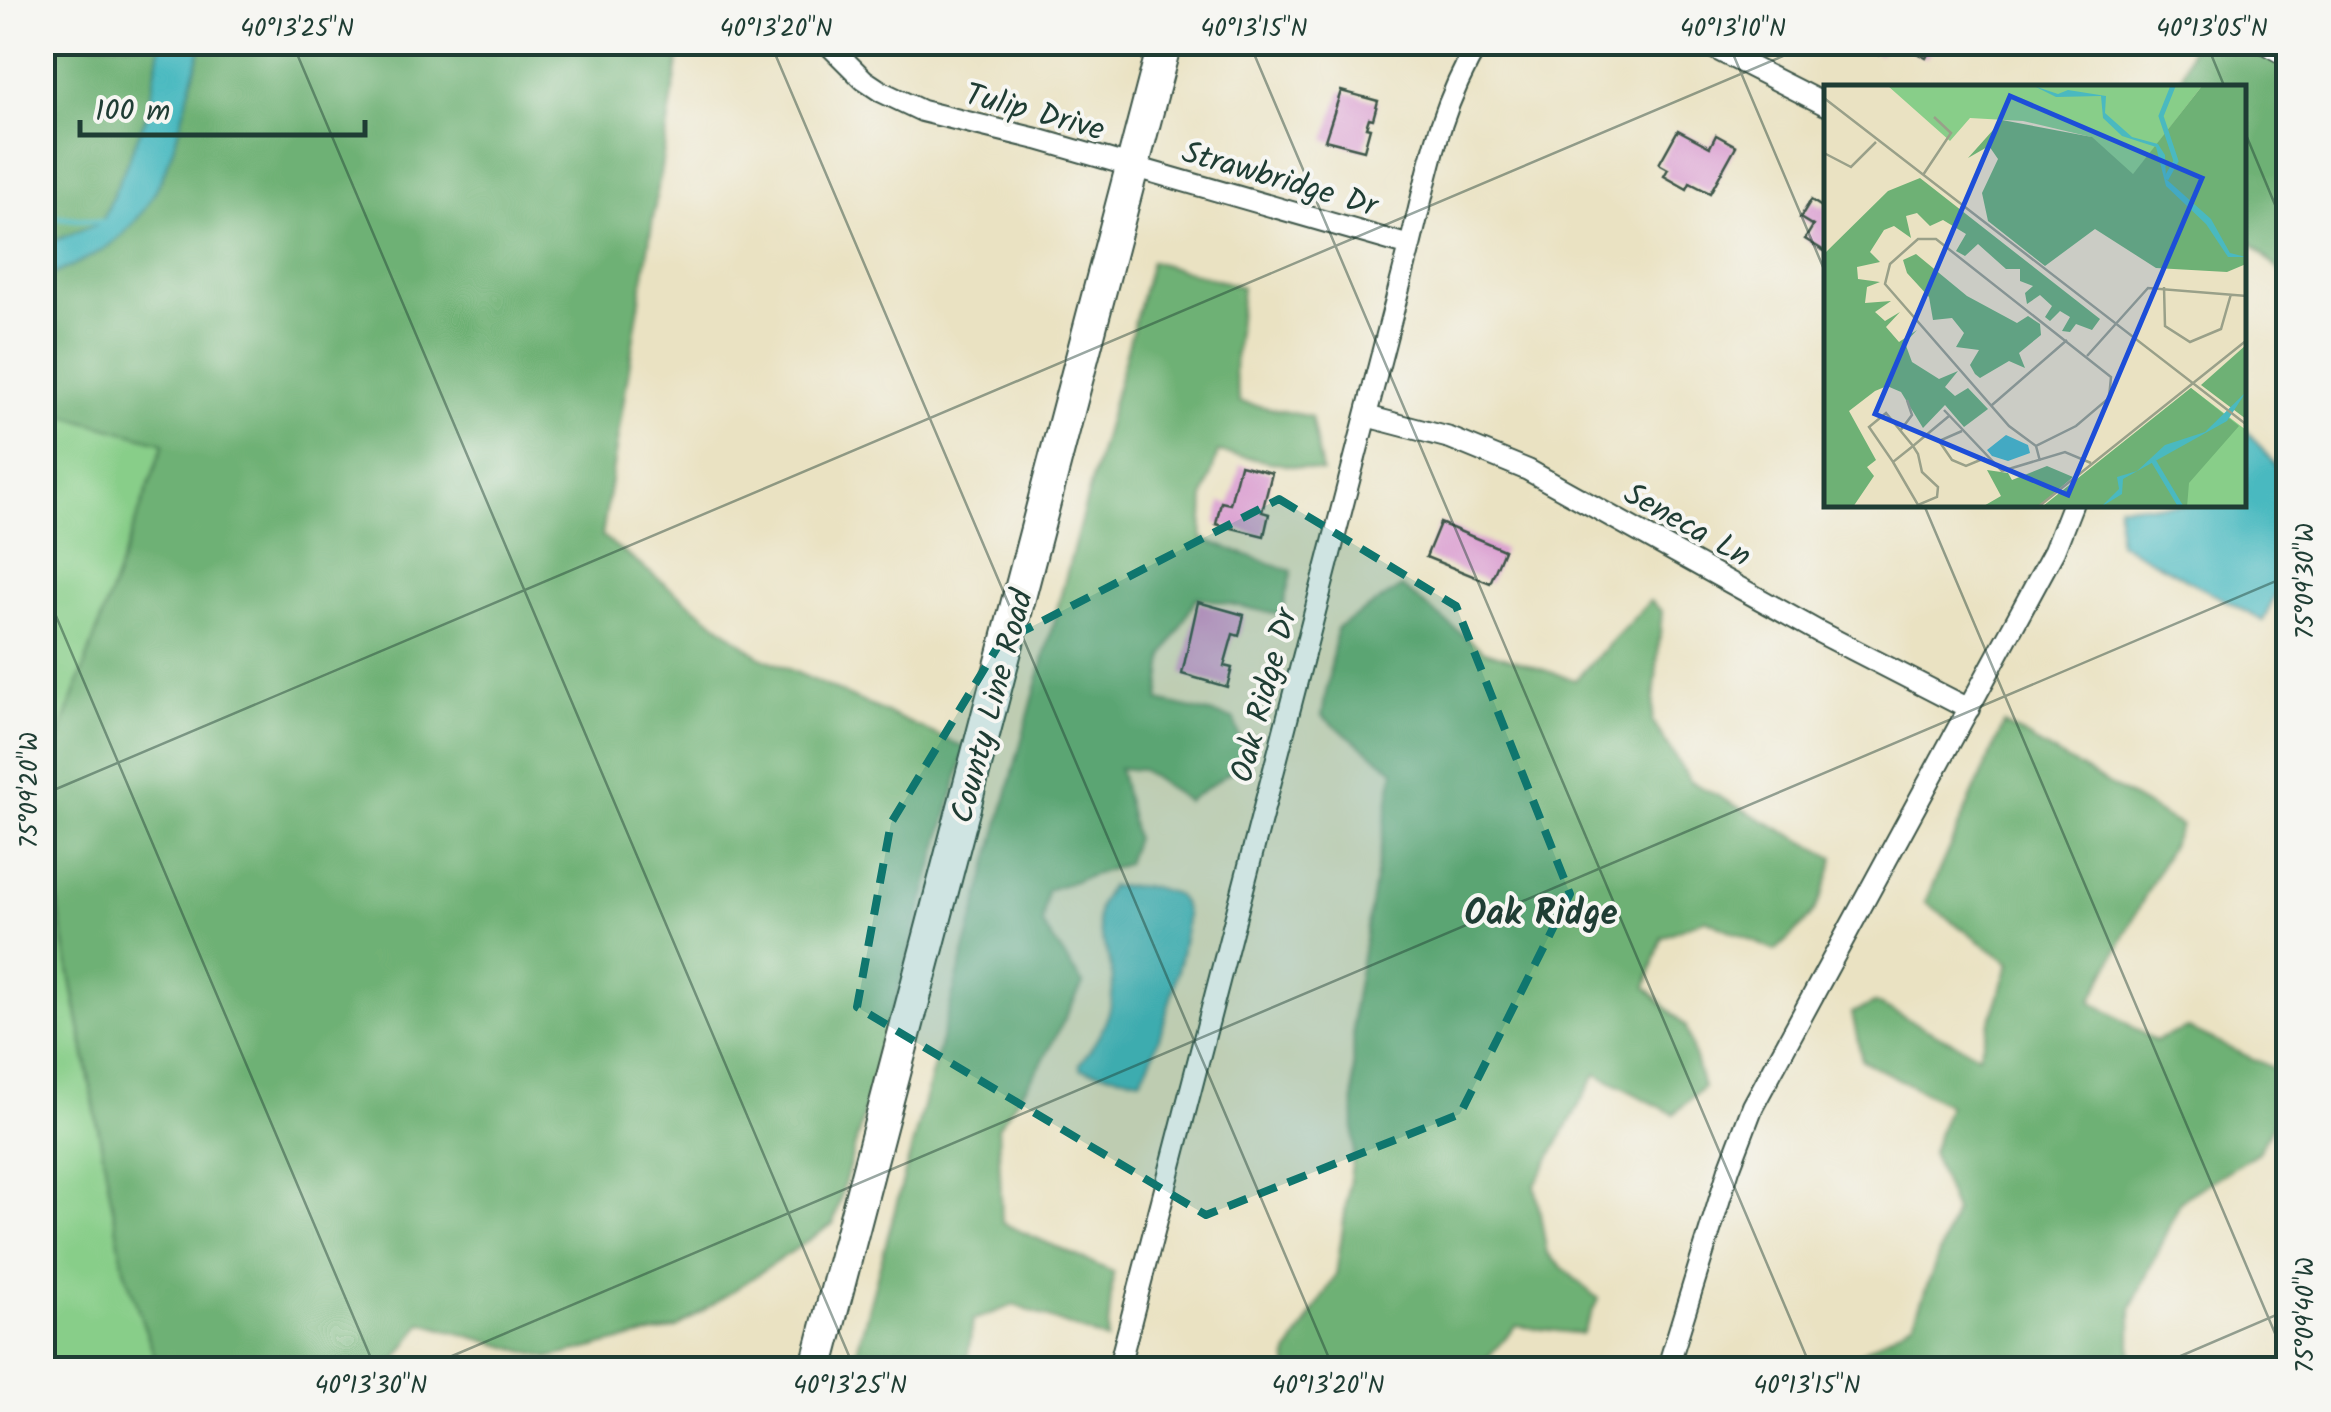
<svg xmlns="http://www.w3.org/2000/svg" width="2331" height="1412" font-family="Kalam,sans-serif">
  <rect width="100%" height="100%" fill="#f6f6f2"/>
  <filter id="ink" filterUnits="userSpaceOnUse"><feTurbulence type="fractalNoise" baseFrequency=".01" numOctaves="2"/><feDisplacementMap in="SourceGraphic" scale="20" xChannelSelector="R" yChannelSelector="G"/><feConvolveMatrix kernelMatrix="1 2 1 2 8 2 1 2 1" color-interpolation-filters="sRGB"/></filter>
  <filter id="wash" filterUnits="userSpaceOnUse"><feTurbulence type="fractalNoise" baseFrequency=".0048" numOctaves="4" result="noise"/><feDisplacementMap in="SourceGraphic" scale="40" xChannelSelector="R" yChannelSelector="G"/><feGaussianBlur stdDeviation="2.25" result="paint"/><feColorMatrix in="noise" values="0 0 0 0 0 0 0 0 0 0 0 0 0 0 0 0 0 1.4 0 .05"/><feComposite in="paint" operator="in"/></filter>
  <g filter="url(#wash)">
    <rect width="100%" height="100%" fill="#eae2c2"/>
    <path fill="#88ce89" stroke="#54865e" stroke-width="2.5" d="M43,410L164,442L43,785Z
      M42,823L124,1269L159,1369H43Z"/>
    <path fill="#6eb175" stroke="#467754" stroke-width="2.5" d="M42,43H677L680,50L602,536L759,656L966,748L833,1224L677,1328L548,1358L422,1323L390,1369H159L124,1269L43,823L42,785L164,443L43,410Z
      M2192,43H2254L2288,59V279L2244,236V88H2179Z
      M1151,261L1242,287L1234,372L1240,402L1311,417L1322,472L1218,452L1204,497L1202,539L1292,571L1281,615L1197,597L1164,656L1159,701L1234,719L1247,761L1187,801L1142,770L1119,768L1135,838L1126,864L1047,890L1042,924L1083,984L1040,1066L998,1127L1002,1223L1113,1272L1107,1340L1014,1305L973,1320L966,1369H852Z
      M1402,587L1482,650L1575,680L1650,601L1662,611L1652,721L1690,781L1834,858C1821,910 1814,915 1775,951L1705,919L1662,937L1646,987L1686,1027L1703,1087L1674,1114L1596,1074L1535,1185L1547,1254L1598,1299L1582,1334L1516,1326L1477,1369H1287L1288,1354L1336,1275L1354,1151L1353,1009L1394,770L1322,716L1337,628Z
      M2004,724L2181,826L2091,1001L2155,1041L2187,1028L2288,1075V1098L2258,1152L2181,1200L2131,1309V1369H1838L1841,1365L1914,1321L1955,1211L1932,1152L1949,1105L1862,1060L1852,1013L1875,1003L1979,1055L2010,963L1925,902Z"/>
    <path fill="#4ab9c0" stroke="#347b7a" stroke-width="2.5" d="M161,43H203C183,102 175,181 129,228C106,253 73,265 43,279V245L102,222L147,115Z
      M2244,427L2275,465L2288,493V570L2263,621L2118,542V505H2244Z
      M1110,886L1153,887L1176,894C1181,900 1185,906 1186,914C1187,946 1159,1055 1140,1079L1080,1069V1063C1103,1034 1118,1005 1111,968C1104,932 1085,922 1110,886Z"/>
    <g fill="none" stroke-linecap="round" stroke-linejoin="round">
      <path stroke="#4ab9c0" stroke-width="6" d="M42,215L102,222"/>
    </g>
    <g id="blocks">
      <path fill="#d896cd" d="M1857,42H1886L1879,55Z
        M1896,42H1934L1926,58Z
        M1341,91L1378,101L1373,119L1369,118L1366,127L1370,128L1364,150L1325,140Z
        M1678,130L1710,147L1716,135L1736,146L1710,193L1690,183L1687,189L1664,176L1668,169L1659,164Z
        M1811,200L1822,207L1826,201V252L1805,239L1813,226L1800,218Z
        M1240,465L1272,473L1262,512L1269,514L1264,536L1216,524L1221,502L1230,504Z
        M1440,523L1504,550L1490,583L1426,557Z
        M1198,602L1244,615L1239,636L1233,634L1224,666L1232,668L1227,687L1182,674Z"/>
    </g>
  </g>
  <g filter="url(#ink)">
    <use href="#blocks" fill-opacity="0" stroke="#3d5649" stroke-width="2.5"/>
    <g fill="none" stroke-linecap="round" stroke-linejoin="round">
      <defs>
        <path id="street" d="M826,42L864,80L882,92L922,111L1037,139L1410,246
          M1702,42L1826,105
          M1366,416L1450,438L1528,470L1819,632L1969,709
          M1118,1370L1410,246C1429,170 1438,111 1479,42
          M1667,1370L1729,1169L1753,1106L2054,551L2072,505"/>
        <path id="secondary" d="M2270,42L2288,52"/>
        <path id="primary" d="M816,1370L1165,42"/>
      </defs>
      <use href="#street" stroke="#3d5649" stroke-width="24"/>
      <use href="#secondary" stroke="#3d5649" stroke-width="31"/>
      <use href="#primary" stroke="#3d5649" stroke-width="36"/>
      <use href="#street" stroke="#fff" stroke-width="20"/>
      <use href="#secondary" stroke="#fff" stroke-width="28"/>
      <use href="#primary" stroke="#fff" stroke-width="32"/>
    </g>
  </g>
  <path fill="#0f766e" fill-opacity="0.2" stroke="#0f766e" stroke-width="8" stroke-dasharray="20 12" stroke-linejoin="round" d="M1279,499L1456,606L1570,894L1460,1114L1206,1215L857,1007L891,823L1000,643Z"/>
  <path fill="none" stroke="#1f3d34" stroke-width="2.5" stroke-opacity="0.45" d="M292,42L855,1370M770,42L1334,1370M1249,42L1812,1370M1728,42L1826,274M2206,42L2225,88M42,62L88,42M2244,130L2288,236M1924,505L2288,1364M42,583L376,1370M42,795L1816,42M419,1370L2288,576M2148,1370L2288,1310"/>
  <g text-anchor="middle" stroke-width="8" stroke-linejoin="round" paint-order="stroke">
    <g font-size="32" fill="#1f3d34" stroke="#f6f6f2">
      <text transform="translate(1035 111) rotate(15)" y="11">Tulip Drive</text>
      <text transform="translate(1280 178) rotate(16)" y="11">Strawbridge Dr</text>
      <text transform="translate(1688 524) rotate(29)" y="11">Seneca Ln</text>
      <text transform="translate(1263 695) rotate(-75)" y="11">Oak Ridge Dr</text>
      <text transform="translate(991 706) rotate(-75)" y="11">County Line Road</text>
    </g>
    <g font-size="35" font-weight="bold" fill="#1f3d34" stroke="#f6f6f2">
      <text x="1541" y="924">Oak Ridge</text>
    </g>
  </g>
  <g transform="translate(1824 85)">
    <rect width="422" height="422" fill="#eae2c2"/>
    <path d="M64,1H378L309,90L267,52L199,36L146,33L126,56ZM367,303L422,345V422H218Z" fill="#88ce89"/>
    <path d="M378,1H422V179L403,187L332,183L271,144L221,181L164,136L158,108L174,74L165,61L144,73L178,35L268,52L309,89ZM96,93L276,234L268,245L252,239L246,247L238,246L246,232L236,226L226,236L221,232L228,221L216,210L203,219L201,208L209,201L196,196V184H182L154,159L141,171L132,166L142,149L119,135L106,141L93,128L82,131L87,153L70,141L60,145L46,167L56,177L33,182L34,194L56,197L43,202L41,218L67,216L51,227L61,236L76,227L62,242L75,257L93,245L81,258L88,277L115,294L134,286L121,302L131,311L144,303L164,324L140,342L121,320L99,343L77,307L63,301L51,306L25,326L52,375L43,382L50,391L29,422H0V169L64,106ZM92,169L143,211L193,238L204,231L216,239L217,250L195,268L201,283L185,276L156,293L151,289L146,280L155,265L132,262L140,248L128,233L109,235L105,212L83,188L79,175ZM422,260V334L377,300ZM367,303L415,341L365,398L363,422H218ZM223,381L249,392L214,422H158L177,411L163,385L184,388L188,395Z" fill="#6eb175"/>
    <path d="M210,1L234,9L244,5L282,11L281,28L308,52L334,59L341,70L342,94L387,134L406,168L422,172H404L382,139L342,101L332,62L298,51L279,33L277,11L232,12ZM422,307L403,336L299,394L298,409L277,422L295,404L293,392L313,386L341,360L381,347ZM182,350L204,360L206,368L184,376L168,371L163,365Z" fill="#4ab9c0"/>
    <path fill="none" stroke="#4ab9c0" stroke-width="5" d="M342,94L352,76L337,31L349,1M329,375L357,422"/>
    <path fill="none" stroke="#99a089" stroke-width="2.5" d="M0,13L423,340M0,68L27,82L52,57M99,90L127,48L110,32M340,202L341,241L366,257L397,244L407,209M263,271L324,203L423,211M168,320L243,255M120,325L178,386L241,367L267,378M76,346L88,330L83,315M138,346L115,356L128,375L142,381L161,373M212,361L185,341L61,199L66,179L94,154H112L287,292L285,313L252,341L212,361L216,376M69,377L94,420L113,412L114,402L98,387L94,369L89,361L62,328L45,342L69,377L89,361L125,331M214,422L423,255"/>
    <path fill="#1d4ed8" fill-opacity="0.15" stroke="#1d4ed8" stroke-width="5" d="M186,11L378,93L244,410L51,329Z"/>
    <rect width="422" height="422" fill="none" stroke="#1f3d34" stroke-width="5"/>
  </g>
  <rect width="2331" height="1412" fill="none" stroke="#f6f6f2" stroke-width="110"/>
  <path d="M80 120v15h285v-15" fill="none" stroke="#1f3d34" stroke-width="5"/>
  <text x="95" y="120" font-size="30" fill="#1f3d34" stroke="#f6f6f2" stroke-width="8" paint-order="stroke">100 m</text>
  <rect x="55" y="55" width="2221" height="1302" fill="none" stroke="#1f3d34" stroke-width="4"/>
  <g font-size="25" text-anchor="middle" fill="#1f3d34">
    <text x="297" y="36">40°13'25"N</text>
    <text x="776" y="36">40°13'20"N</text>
    <text x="1254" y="36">40°13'15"N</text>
    <text x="1733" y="36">40°13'10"N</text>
    <text x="2212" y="36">40°13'05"N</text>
    <text transform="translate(2304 581) rotate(-90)" y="9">75°09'30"W</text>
    <text transform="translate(28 790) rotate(-90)" y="9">75°09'20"W</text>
    <text transform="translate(2304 1315) rotate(-90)" y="9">75°09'40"W</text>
    <text x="371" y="1393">40°13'30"N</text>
    <text x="850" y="1393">40°13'25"N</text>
    <text x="1328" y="1393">40°13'20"N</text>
    <text x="1807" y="1393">40°13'15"N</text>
  </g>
</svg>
